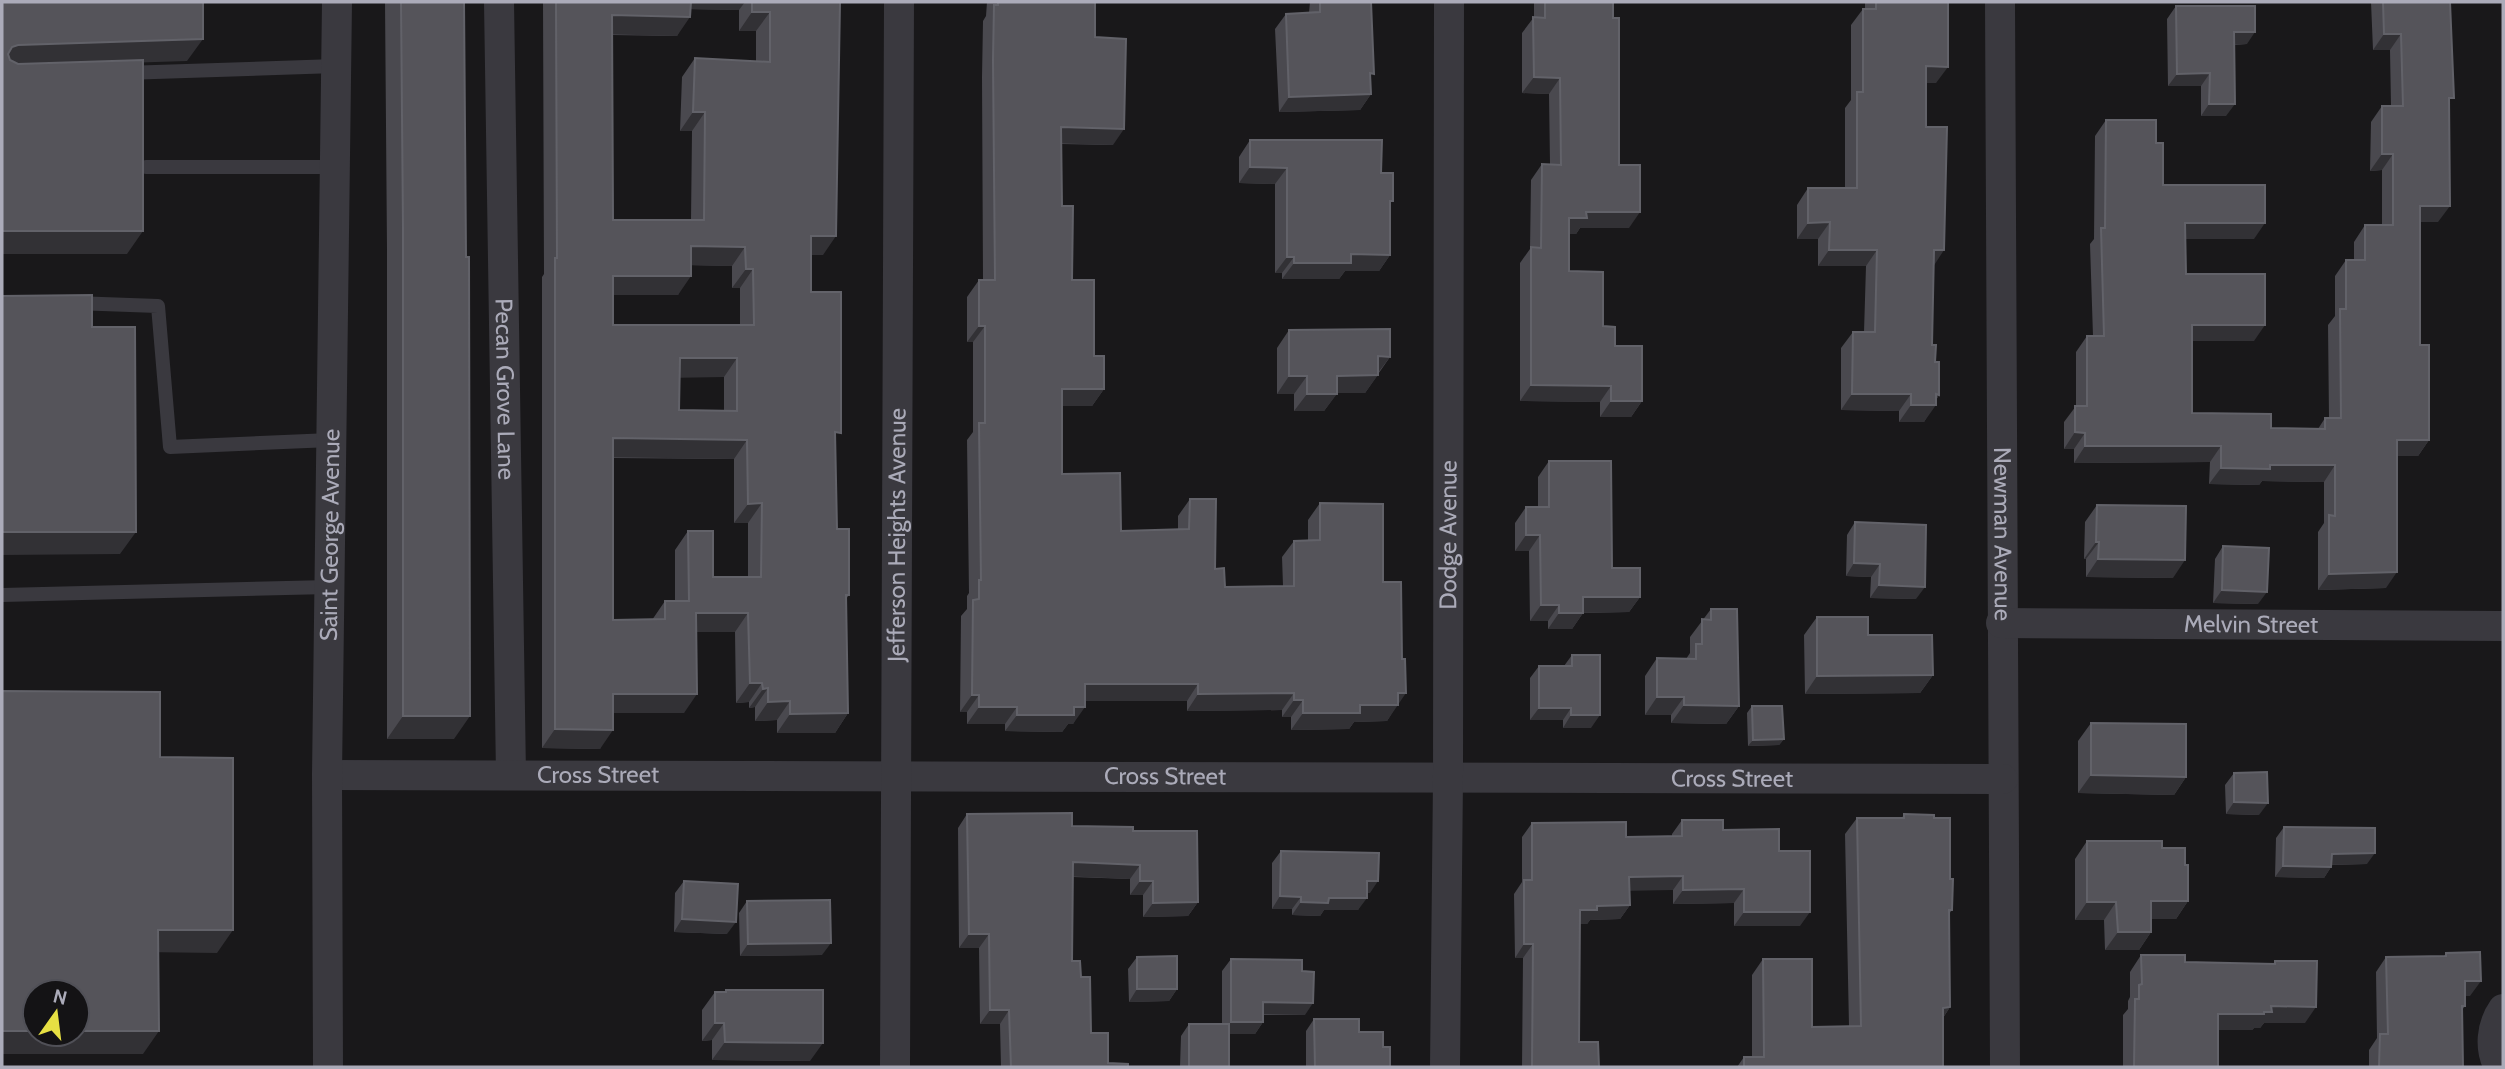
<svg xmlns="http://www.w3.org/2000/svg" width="2505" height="1069" font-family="Cabin,sans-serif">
  <rect width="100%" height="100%" fill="#19181a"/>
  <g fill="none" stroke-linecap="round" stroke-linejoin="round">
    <path stroke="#3a393f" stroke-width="14" d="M124,73L336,66
      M146,167H335
      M74,303L158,306L170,447L331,440
      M2,595L329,587"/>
    <g stroke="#3a393f" stroke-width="30">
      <path id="s1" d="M499,2L511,775"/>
      <path id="s2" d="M2000,2L2005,1067"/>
      <path id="s3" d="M2001,623L2503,626"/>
      <path id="s4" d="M327,775C885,773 1444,779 2003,779"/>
      <path id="s5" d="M328,1067L327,775L337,2"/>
      <path id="s6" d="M895,1067L899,2"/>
      <path id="s7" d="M1445,1067L1448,779L1449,2"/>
      <path d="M2499,1067C2489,1049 2491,1026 2503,1009"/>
    </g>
  </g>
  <path fill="#4a494f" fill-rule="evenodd" d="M385,2H464L466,257L454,739H387V250Z
    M543,2H840L823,255H811V292L835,440L837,529L849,595L846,599L848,713L835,733H777V720L755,721V707L749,708V702L736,703L735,632H696L684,713H613L600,749L542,748V277L544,274ZM690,9L739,10V31H756V61L695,58L682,77L680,131H692L691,220H613L612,35L677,36ZM691,265L732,266V288H740V325H613V295H678ZM679,377H724V411L679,410ZM613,458L734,459V523H748V577H713L688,531L675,550V601H665L652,620H613Z
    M987,2H1095V37L1113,145L1061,144L1062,206L1072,280L1104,389L1092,406H1062V474L1121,531L1178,530V516L1190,499L1215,569L1225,587L1283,586L1282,557L1294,541H1308V520L1320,503L1383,582L1398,703L1387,721L1354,722L1349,729L1291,730V717H1282V710L1187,711V701H1085L1073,724H1068L1062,732L1005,731V724H967V712H960L961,616L967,609V596L969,593L967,440L973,432V342H967V297L979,280H983L982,77L983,21L986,16Z
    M1310,2H1371V94L1360,110L1279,112L1275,29L1286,14L1309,13Z
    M1534,2H1613L1619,165L1629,228H1580L1576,234H1569V271L1615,346L1642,401L1631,417H1600V402L1520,401V263L1530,249L1531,180L1542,164H1550L1549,94L1522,93V33L1534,17Z
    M1865,2H1948L1936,83H1926V127L1933,266L1932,345L1935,362L1939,395L1924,422H1899V411L1841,410V348L1853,332H1864L1866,266H1818V239H1797V205L1808,188H1845V108L1851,100V25L1863,9H1865Z
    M2371,2H2450L2449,105L2438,222H2420V345L2429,440L2418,456H2397L2386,588L2318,590V532L2324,523V482L2262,481L2259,485L2209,484L2210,462L2074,463V449H2064V422L2076,406V352L2087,336H2093L2090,244L2094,239L2095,136L2106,120L2156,143L2163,185L2254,239H2185L2186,274L2254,341H2192V413L2271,428L2318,429L2325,418H2329L2328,325L2335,316V276L2346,260H2354V242L2365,225H2382V170L2370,171L2371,122L2382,106H2391L2390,50H2373Z
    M2176,6L2247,44L2234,45L2226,116H2201V86H2168L2167,19Z
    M1250,140L1381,173L1390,205V255L1379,271H1345L1339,279H1282V273H1275V184L1239,183V157Z
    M1289,330L1390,357L1365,393H1337L1324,411H1294V394H1277V348Z
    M1549,461L1612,568L1640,597L1629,612L1583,613L1572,629H1548V621H1530L1529,551H1515V523L1526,507H1538V477Z
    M2097,505L2173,578L2086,577V559H2084L2085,522Z
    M1855,522L1916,599L1870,598L1871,577L1846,576L1847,535Z
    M2223,546L2258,604L2213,603L2215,559Z
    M1711,609L1739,706L1726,724L1671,723V715H1645V676L1657,658L1686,659L1690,653V637Z
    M1817,617L1868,635L1933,675L1920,693L1805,694L1804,635Z
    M1572,655L1591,728H1563V720H1530V678L1539,666H1564Z
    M1752,706L1784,739L1779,745L1748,746L1747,713Z
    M2091,723L2186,777L2174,795L2078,793V741Z
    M2234,773L2259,815L2226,814L2225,785Z
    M967,814L1072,826L1133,831L1198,902L1188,916L1143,917V895H1130V879L1073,877L1072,961L1081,977L1091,1033L1108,1063L1128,1067H1001L1000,1024H980L979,948H959L958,828Z
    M1904,814L1934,818L1950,879L1952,910L1949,914L1950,1007L1943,1018V1067H1737L1744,1057H1752V975L1763,959L1812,1027L1849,1026L1845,834L1857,818H1902Z
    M1682,820L1723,830L1779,851L1800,926H1734V903L1673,904V890H1630V905L1620,919L1590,920L1587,924H1579V1042L1599,1067H1522L1523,958H1515L1514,894L1522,882V837L1532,823L1626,837L1672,836V834Z
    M2284,827L2367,864L2331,865V867L2324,878L2275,877L2276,838Z
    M2087,841L2162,848L2185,865L2188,901L2176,919H2151V932L2139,950H2105L2104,920H2075V859Z
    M1281,851L1370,893H1367L1358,910H1324L1320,916L1292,915V909H1272V863Z
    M684,881L727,934L674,932L675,893Z
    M747,901L822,955L740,956L739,913Z
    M2446,953L2470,996H2465V1006L2462,1010L2463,1067H2369V1050L2377,1038L2376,972L2386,957L2444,956Z
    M2141,955L2185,962L2273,964L2275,961L2305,1023H2264L2260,1028H2254L2252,1030H2218V1067H2123V1015L2128,1009V1001L2130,997V972Z
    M1137,957L1177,989L1169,1001L1129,1002L1128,969Z
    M1231,959L1302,971L1305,1015H1263V1022L1255,1034H1229V1067H1180L1181,1036L1189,1024H1222V971Z
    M726,990L810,1061L712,1060V1040L702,1041V1010L715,992H725Z
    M1314,1019L1359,1032L1383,1047L1390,1067H1306V1031Z"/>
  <path fill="#323135" d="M683,2H745L739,10L677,9Z
    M752,12H770L756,31H739Z
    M612,15L690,17L677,36L598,34Z
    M2234,32H2255L2247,44L2225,45Z
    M2384,34H2401L2390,50H2373Z
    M203,39L187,61L2,67L12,47L18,45Z
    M1926,66L1948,67L1936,83H1915Z
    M2210,73L2201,86H2168L2177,74Z
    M1534,77L1560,78L1549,94L1522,93Z
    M1371,94L1360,110L1279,112L1289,97Z
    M2209,104H2235L2226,116H2201Z
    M693,112H705L692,131H680Z
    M1061,127L1124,129L1113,145L1049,143Z
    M2382,154H2393L2382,170L2370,171Z
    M1250,167L1287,168L1275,184L1239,183Z
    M2420,206H2450L2438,222H2408Z
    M1586,212H1640L1629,228H1580L1576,234H1558L1569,218Z
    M1830,222L1818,239H1797L1808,223Z
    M2185,223H2265L2254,239H2174Z
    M2,231H143L127,254H2Z
    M811,236H836L823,255H798Z
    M691,246L745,247L732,266L678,265Z
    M1829,250H1877L1866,266H1818Z
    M1934,250H1944L1933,267Z
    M1351,254L1390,255L1379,271H1345L1339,279H1282L1294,263Z
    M1287,257H1294L1282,273H1275Z
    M746,269H753L740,288H732Z
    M613,276H691L678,295H600Z
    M2192,325H2265L2254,341H2180Z
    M979,326H985L973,342H967Z
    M1378,356L1390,357L1377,374Z
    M680,358H737L724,377L666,378Z
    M1378,375L1365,393H1324L1337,376Z
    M1289,376H1307L1294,394H1277Z
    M1531,385L1611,386L1600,402L1520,401Z
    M1062,389H1104L1092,406H1050Z
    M1307,394H1337L1324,411H1294Z
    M1852,394H1911L1899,411L1841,410Z
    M1936,394L1939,395L1931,405H1936L1924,422H1899L1911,405Z
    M1611,401H1642L1631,417H1600Z
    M2075,432L2085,433L2074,449H2064Z
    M613,438L747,440L734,459L600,457Z
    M2397,440H2429L2418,456H2385Z
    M2085,446H2221L2210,462L2074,463Z
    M2270,465H2335L2324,482L2262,481L2259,485L2209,484L2221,468Z
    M762,503L748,523H734L748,504Z
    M2,532H136L120,554L2,555Z
    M1526,535H1540L1529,551H1515Z
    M2096,542H2099L2086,559H2084Z
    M2098,559L2185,560L2173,578L2086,577Z
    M1854,563L1880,564L1871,577L1846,576Z
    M2397,572L2386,588L2318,590L2329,574Z
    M1879,585L1925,587L1916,599L1870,598Z
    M2222,590L2267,592L2258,604L2213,603Z
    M1583,597H1640L1629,612L1572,613Z
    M1541,605H1559L1548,621H1530Z
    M696,613H748L735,632H683Z
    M1559,613H1583L1572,629H1548Z
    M1933,675L1920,693L1805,694L1817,676Z
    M750,683H762L749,702L736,703Z
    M1085,684H1198L1187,701H1073Z
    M768,688L755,707L749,708L763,689Z
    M1294,693L1282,710L1187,711L1198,694Z
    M1398,693H1406L1387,721L1354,722L1349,729L1291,730L1303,713L1360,705Z
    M613,694H697L684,713H600Z
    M972,695H979L967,712H960Z
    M1657,697H1684L1671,715H1645Z
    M1294,700H1303L1291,717H1282Z
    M790,701L777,720L755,721L768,702Z
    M1684,705L1739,706L1726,724L1671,723Z
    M979,707H1017L1005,724H967Z
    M1074,707H1085L1073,724H1068L1062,732L1005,731L1017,715Z
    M1539,708H1571L1563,720H1530Z
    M848,713L835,733H777L790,714Z
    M1571,715H1600L1591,728H1563Z
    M403,716H470L454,739H387Z
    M555,729L613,730L600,749L542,748Z
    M1784,739L1779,745L1748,746L1753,740Z
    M2091,775L2186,777L2174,795L2078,793Z
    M2234,802L2268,803L2259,815L2226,814Z
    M2375,853L2367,864L2324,865L2332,854Z
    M1073,862L1140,865L1130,879L1063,876Z
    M2283,866L2331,867L2324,878L2275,877Z
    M1683,876L1673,890L1620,891L1629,877Z
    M1140,881H1153L1143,895H1130Z
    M1367,881H1378L1370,893H1358Z
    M1744,889L1734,903L1673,904L1683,890Z
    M1280,896L1301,897L1292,909H1272Z
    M1329,898H1367L1358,910H1324L1320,916L1292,915L1301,902Z
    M2151,901H2188L2176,919H2139Z
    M1198,902L1188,916L1143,917L1153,903Z
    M2087,902H2116L2104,920H2075Z
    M1630,905L1620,919L1590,920L1587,924H1570L1580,910L1597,906Z
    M1744,912H1810L1800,926H1734Z
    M682,919L736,922L727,934L674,932Z
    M158,930H233L217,953L142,952Z
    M2118,932H2151L2139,950H2105Z
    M969,934H989L979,948H959Z
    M831,943L822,955L740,956L748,944Z
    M1524,944H1533L1523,958H1515Z
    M2465,981H2481L2470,996H2454Z
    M1137,989H1177L1169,1001L1129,1002Z
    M1263,1002L1313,1003L1305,1015L1255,1014Z
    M2271,1006L2316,1007L2305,1023H2264L2260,1028H2254L2252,1030H2207L2218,1014L2264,1012Z
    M1950,1007L1939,1024L1943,1008Z
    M990,1010H1009L1000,1024H980Z
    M1231,1022H1263L1255,1034H1222Z
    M715,1023H724L712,1040L702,1041Z
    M2,1031H35V1034H77V1031H159L143,1054H2Z
    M725,1042L823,1043L810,1061L712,1060Z"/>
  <path fill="#55545a" stroke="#626269" stroke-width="2" fill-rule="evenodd" d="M2,2H203V39L18,45L12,47L8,54L10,60L18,64L143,60V231H2Z
    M401,2H464L466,257H469L470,716H403V227Z
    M556,2H691L690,17L612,15L613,220H704L705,112H693L695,58L770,62V12H752V2H840L836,236H811V292H841V433L835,432L837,529H849V595H846L848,713L790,714V701L768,702V688L763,689L762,683H750L748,613H696L697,694H613V730L555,729V258H557ZM691,246L745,247L746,269H753L754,325H613V276H691ZM680,358H737V411L679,410ZM613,438L747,440L748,504L762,503L761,577H713V531H688L689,601H665V619L613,620Z
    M998,2H1095V37L1126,39L1124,129L1061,127L1062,206H1073L1072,280H1094V356H1104V389H1062V474L1120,473L1121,531L1189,529L1190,499H1216L1215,569L1224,568L1225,587L1294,586V541L1320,540V503L1383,504V582H1401L1402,659H1405L1406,693H1398V705H1360V713H1303V700H1294V693L1198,694V684H1085V707H1074V715H1017V707H979V695H972L973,600L979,599V580H981L979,423H985V326H979V280H995L993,60L994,5H998Z
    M1320,2H1371L1374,74L1370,73L1371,94L1289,97L1286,14L1320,12Z
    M1545,2H1613V18H1619V165H1640V212H1586L1587,218H1569V271L1603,272V326L1615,327V346H1642V401H1611V386L1531,385V247L1541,248L1542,164L1561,165L1560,78L1534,77L1533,17L1545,18Z
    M1876,2H1948V67L1926,66V127H1947L1944,250H1934L1932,345H1936L1935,362H1939V395L1936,394V405H1911V394H1852L1853,332H1875L1877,250H1829L1830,222L1808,223V188H1857V92H1863V9H1876Z
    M2383,2H2450L2454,98H2449L2450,206H2420V345H2429V440H2397V572L2329,574V515L2335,516V465H2270V469L2221,468V446H2085V433L2075,432V406H2087V336H2104L2101,228H2105L2106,120H2156V143H2163V185H2265V223H2185L2186,274H2265V325H2192V413L2271,414V428L2325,429V418H2341L2340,309H2346V260H2365V225H2393V154H2382V106H2403L2401,34H2384Z
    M2176,6H2255V32H2234L2235,104H2209L2210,73L2177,74Z
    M1250,140H1382L1381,173H1393V201H1390V255L1351,254V263H1294V257H1287V168L1250,167Z
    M92,295V327H135L136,532H2V296Z
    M1390,329V357L1378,356V375L1337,376V394H1307V376H1289V330Z
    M1549,461H1611L1612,568H1640V597H1583V613H1559V605H1541L1540,535H1526V507H1549Z
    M2097,505L2186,506L2185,560L2098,559L2099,542H2096Z
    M1855,522L1926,525L1925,587L1879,585L1880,564L1854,563Z
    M2223,546L2269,548L2267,592L2222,590Z
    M1711,609H1737L1739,706L1684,705V697H1657V658L1696,659V644H1702V619L1711,620Z
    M1817,617H1868V635H1932L1933,675L1817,676Z
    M1572,655H1600V715H1571V708H1539V666H1572Z
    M2,691L160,692V757L233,758V930H158L159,1031H77V992H35V1031H2Z
    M1752,706H1782L1784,739L1753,740Z
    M2091,723L2186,724V777L2091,775Z
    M2267,772L2268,803L2234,802V773Z
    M1072,813V826L1133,827V831H1197L1198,902L1153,903V881H1140V865L1073,862L1072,961H1080L1081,977H1090L1091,1033H1108V1063L1128,1064V1067H1011L1009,1010H990L989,934H969L967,814Z
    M1904,814L1934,815V818H1950V879H1953L1952,910H1949L1950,1007L1943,1008V1067H1744V1057H1764L1763,959H1812V1027L1861,1026L1857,818H1904Z
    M1682,820H1723V830L1779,829V851H1810V912H1744V889L1683,890V876L1629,877L1630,905L1597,906V910H1580L1579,1042H1598L1599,1067H1532L1533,944H1524V880H1532V823L1626,822V837L1682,836Z
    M2284,827L2375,828V853L2332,854L2331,867L2283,866Z
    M2087,841H2162V848H2185V865H2188V901H2151V932H2118L2116,902H2087Z
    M1281,851L1379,853L1378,881H1367V898H1329L1328,903L1301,902V897L1280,896Z
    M684,881L738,884L736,922L682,919Z
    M830,900L831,943L748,944L747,901Z
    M2480,952L2481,981H2465V1006H2462L2463,1067H2379L2380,1034H2388L2386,957L2446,956V953Z
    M2141,955H2185V962L2275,964V961H2317L2316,1007L2271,1006L2272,1012H2264V1014H2218V1067H2134L2135,999H2139V985L2142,984Z
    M1177,956V989H1137V957Z
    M1231,959L1302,960V971L1314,972L1313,1003L1263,1002V1022H1231Z
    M726,990H823V1043L725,1042L724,1023H715V992H726Z
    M1314,1019H1359V1032H1383V1047H1390V1067H1315Z
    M1189,1024H1229V1067H1189Z"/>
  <g text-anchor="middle" stroke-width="5" stroke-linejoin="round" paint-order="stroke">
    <g font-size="24" fill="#ababb9" stroke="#141315">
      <text dy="8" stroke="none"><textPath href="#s1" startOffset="387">Pecan Grove Lane</textPath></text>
      <text dy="8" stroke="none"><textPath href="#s5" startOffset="532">Saint George Avenue</textPath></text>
      <text dy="8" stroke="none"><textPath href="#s6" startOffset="532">Jefferson Heights Avenue</textPath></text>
      <text dy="8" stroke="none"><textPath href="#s7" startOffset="532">Dodge Avenue</textPath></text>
      <text dy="8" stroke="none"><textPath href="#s2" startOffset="532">Newman Avenue</textPath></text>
      <text dy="8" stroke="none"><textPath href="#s3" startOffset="250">Melvin Street</textPath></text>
      <text dy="8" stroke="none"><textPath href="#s4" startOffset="271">Cross Street</textPath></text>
      <text dy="8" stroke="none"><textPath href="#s4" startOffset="838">Cross Street</textPath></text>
      <text dy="8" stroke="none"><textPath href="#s4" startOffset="1405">Cross Street</textPath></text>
    </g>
  </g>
  <rect width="2505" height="1069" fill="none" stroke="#ababb9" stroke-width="7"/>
  <g transform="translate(56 1013) rotate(14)"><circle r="33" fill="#141315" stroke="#505057" stroke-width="2"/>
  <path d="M0-5L12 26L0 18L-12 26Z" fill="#e7e043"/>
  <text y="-10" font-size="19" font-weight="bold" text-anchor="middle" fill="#ababb9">N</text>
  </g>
</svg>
